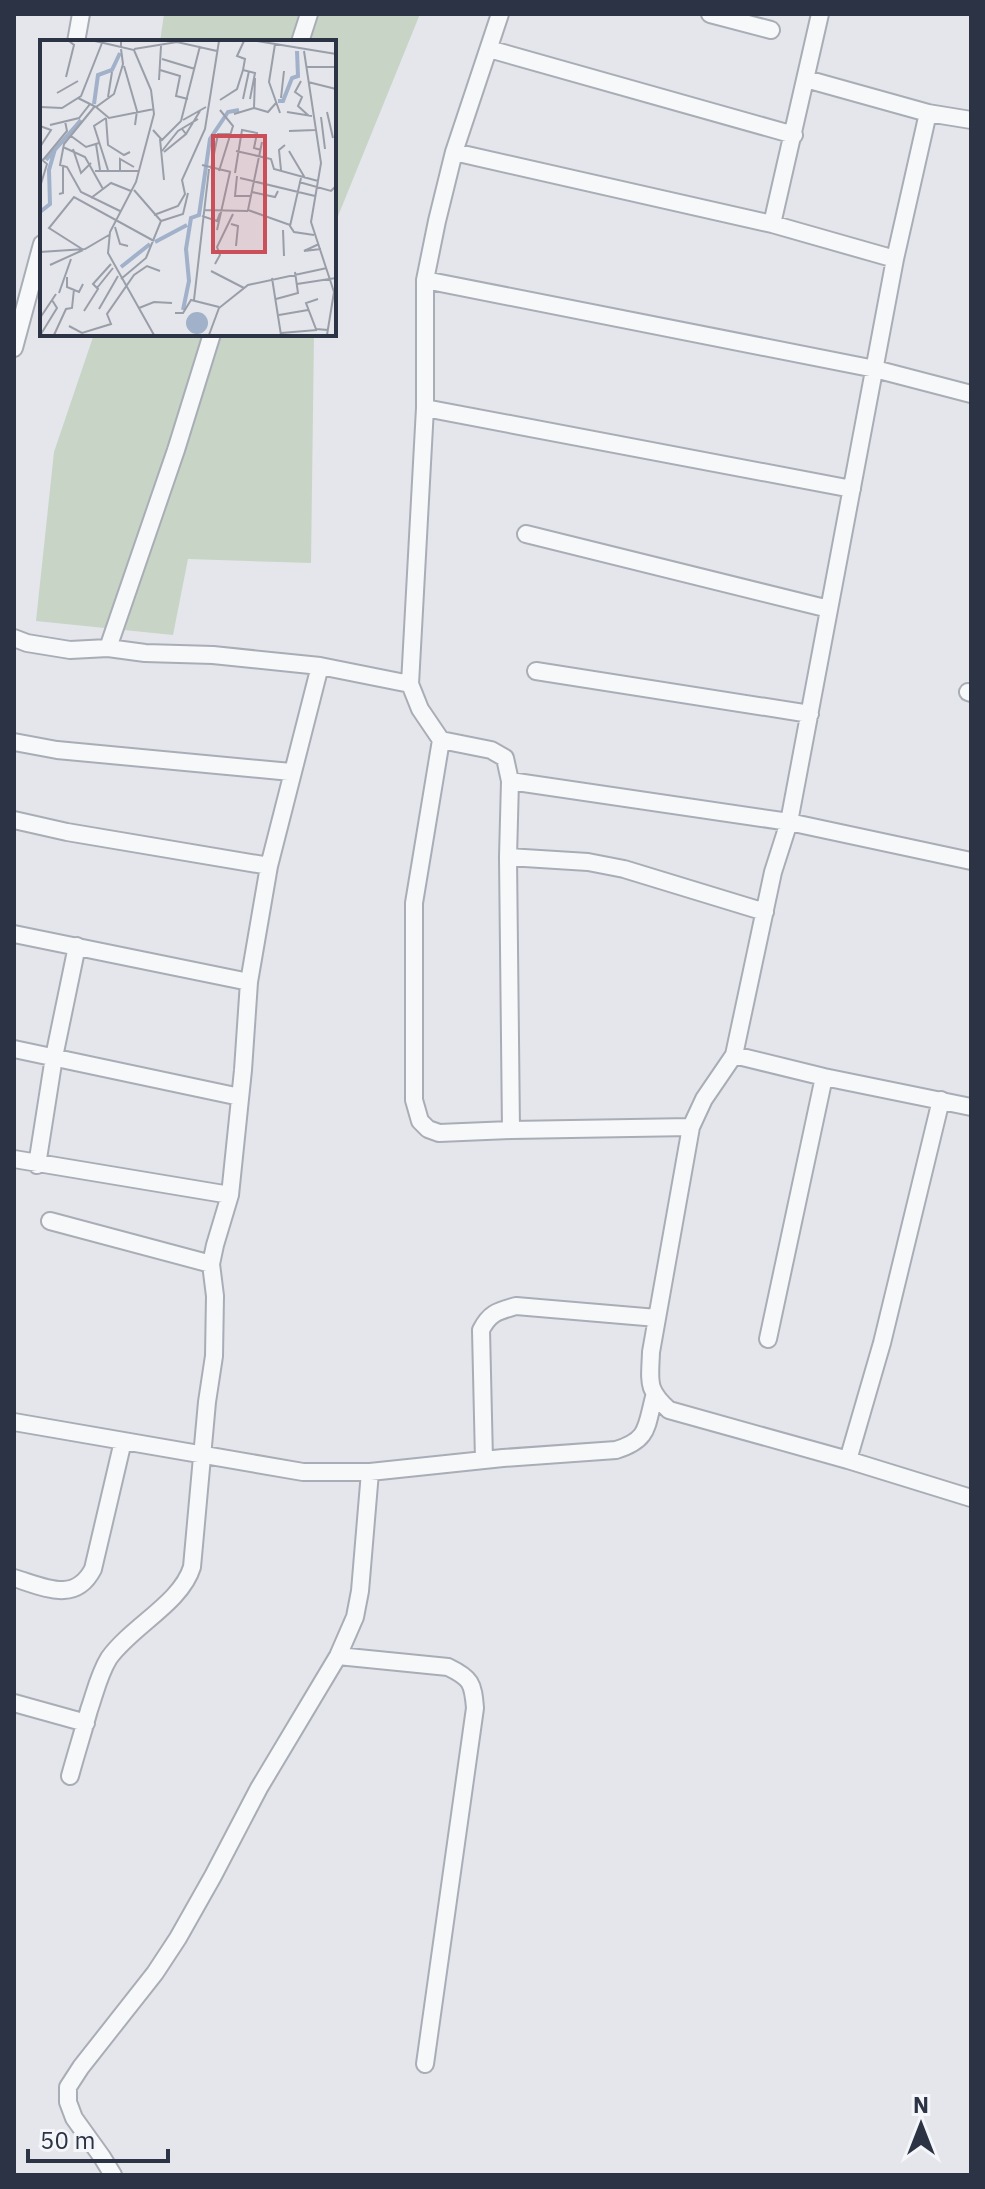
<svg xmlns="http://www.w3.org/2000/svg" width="985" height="2189" font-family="'IBM Plex Sans',sans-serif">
  <rect width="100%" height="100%" fill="#e4e6eb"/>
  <path fill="#c8d5c6" d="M164,14H420L334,226V42H160Z
    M94,334H314L311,563L188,559L173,635L36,621L54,452Z"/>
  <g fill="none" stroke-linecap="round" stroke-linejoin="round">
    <defs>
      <path id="minor" d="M710,14L771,30
        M820,14L772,224L895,259
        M76,42L81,14
        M300,42L309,14
        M489,49L794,135
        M806,79L928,113L971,120
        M928,113L895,259L789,822L773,872L734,1055L704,1099L691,1127L651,1352C650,1382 646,1389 669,1410L848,1460L971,1498
        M454,152L772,224
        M425,280L875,369L971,394
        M14,348L42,244
        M425,408L852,489
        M526,534L829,609
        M14,638L27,643L70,650L108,648L145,653L213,655L320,666L410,684L420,709L441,740L491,750L505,758L510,781L508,857L511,1130
        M108,648L176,450L212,334
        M536,671L810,714
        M410,684L425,408V280L437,221L454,152L500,14
        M968,692L971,693
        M441,740L414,903V1100L420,1121L428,1129L439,1133L511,1130L691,1127
        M14,742L57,750L291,772
        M510,781L789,822L971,861
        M14,820L67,832L269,866
        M508,857L588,862L624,869L765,912
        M14,934L249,982
        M14,1049L240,1097
        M734,1055L824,1077L971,1107
        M14,1159L230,1195
        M37,1165L54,1057L77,946
        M50,1221L211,1264
        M768,1339L824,1077
        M14,1422L303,1472H370L503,1458L616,1450C649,1440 646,1427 654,1397
        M484,1460L481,1330C490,1312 499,1311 516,1306L657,1318
        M848,1460L882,1343L941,1100
        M14,1578C44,1587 75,1604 93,1569L123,1441
        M338,1656L448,1667C471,1678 473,1683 475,1708L425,2064
        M14,1703L86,1723
        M70,1776C76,1754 83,1732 89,1710C95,1693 99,1674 109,1658C132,1626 181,1603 192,1567L207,1402L214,1356L215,1296L211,1264L215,1245L230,1195L243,1070L249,982L269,866L320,666
        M113,2175L102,2157L74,2118L68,2102V2087L81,2067L155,1973L178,1938L213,1876L259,1788L338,1656L355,1617L360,1591L370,1472"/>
    </defs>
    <use href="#minor" stroke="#a9adb6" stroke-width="20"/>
    <use href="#minor" stroke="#f7f8fa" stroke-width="16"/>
  </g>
  <g transform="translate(40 40)">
    <rect width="296" height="296" fill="#e4e6eb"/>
    <path d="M146 283a11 11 0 1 1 22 0a11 11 0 1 1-22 0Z" fill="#a1b1ca"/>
    <path fill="none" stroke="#a1b1ca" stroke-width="4" d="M238,61H243L252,38L258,36L257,11M54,64L58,35L72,30L80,13M6,120L41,80M0,172L10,164L9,130L15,109M115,202L147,185M81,227L110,204M143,270L149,241L146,209L151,178L159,175L170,99L188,72L199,70"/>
    <path fill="none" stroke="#9a9ea8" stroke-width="2" d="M55,1L81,7M81,1V7L94,10L111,50L114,74L96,142L70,192L68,213L114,295M204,1L197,16L205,19L203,30L215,33L210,59M217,1L296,14M235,4L229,42L240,73M94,9L137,2L177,11M264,11L281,123L271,182L294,252L287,295M122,19L155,29M84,26L97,71L95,85M267,27H296M120,30L140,36L136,56L148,59M26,37L34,5L29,1M119,40L121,6M261,41L255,52L262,57L258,66L269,76M268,42L296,49M17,53L38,41M68,57L72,32M38,58L56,67L74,54L83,24L81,9M241,58L244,31M203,59L209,31M180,60L197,49L203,30M55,66L24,104L20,125L27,127L41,152L80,171M0,67L22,68L41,56L62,3M56,67L69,78L114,69M214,68L228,72L236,63M247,72L272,76M287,72L293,98M194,74L214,68L215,38M281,77L285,109M66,78L54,86L68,130M66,78L68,105L84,115L90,112M143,80L166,67M10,85L39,78L50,64M0,86L11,90L0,107M113,90L122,100L141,81L160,6M249,91L275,90M146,94L160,71M31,96L46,107L59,103M120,99L124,140M222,102L208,170L250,185M56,104L60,130M23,107L45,117L63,149M33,109L41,133L51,123M122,111L138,91L158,79M196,111L231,119L234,129L278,141M249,111L265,138M124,112L146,94L142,89M0,118L7,124L0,147M3,120L27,91L25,81M162,125L191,132M171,129L178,94H191M241,130L239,110L245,105M55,131H99M179,131L193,86L180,70M80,132V119L94,127M195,133L202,90L217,93L214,108L221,110M197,136L195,156H210M200,138L275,156M261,138L250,186L254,192L274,195M259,142L291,151L296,146M94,150L121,181L143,174L148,153M212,152L235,157L238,151M19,154L23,153V126M51,158L71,143L91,151M164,170L208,171M114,175L138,166L145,154L142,140L165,89L179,1M162,176L177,181L180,173M191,184L198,186L196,206M75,187L80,204L88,206M177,190L190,132M243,190L244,216M279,204L264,211L281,209M42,209L9,188L34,157L114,201M0,212L45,209L69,195M175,224L180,215L177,207L193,174M10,225L43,210M171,231L204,248M27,237V247L39,252L43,244M232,238L241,295M81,239L106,218L121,181M257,244L296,238M57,248L73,228M19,253L31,219M236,259L258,253L255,232M278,259L266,263L276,289L288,290M154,260L169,129M99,268L114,262L132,263M59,269L78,236M44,271L58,249L53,244L71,224M135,273H143L151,260L179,267M239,275L268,270M0,278L16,254M29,286L42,293L71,284L67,274L94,235L107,226L120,231M241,293L277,290M1,294L17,268L12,260M14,295L26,269L32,268L34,249M169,295L179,268L208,245L287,228"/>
    <path fill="#cb4f58" fill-opacity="0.15" stroke="#cb4f58" stroke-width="4" d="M173,96H225V212H173Z"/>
    <rect width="296" height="296" fill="none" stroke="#2c3344" stroke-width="4"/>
  </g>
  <rect width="985" height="2189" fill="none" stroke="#2c3344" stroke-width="32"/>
  <g transform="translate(921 2125)" stroke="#f4f6f9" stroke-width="6" paint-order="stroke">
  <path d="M0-6L14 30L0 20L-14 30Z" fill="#2c3344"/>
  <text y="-12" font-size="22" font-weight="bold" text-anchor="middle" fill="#2c3344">N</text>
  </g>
  <path d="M28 2149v12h140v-12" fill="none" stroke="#2c3344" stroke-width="4"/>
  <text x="40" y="2149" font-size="24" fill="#2c3344" stroke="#f4f6f9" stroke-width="6" paint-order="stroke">50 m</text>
</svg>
